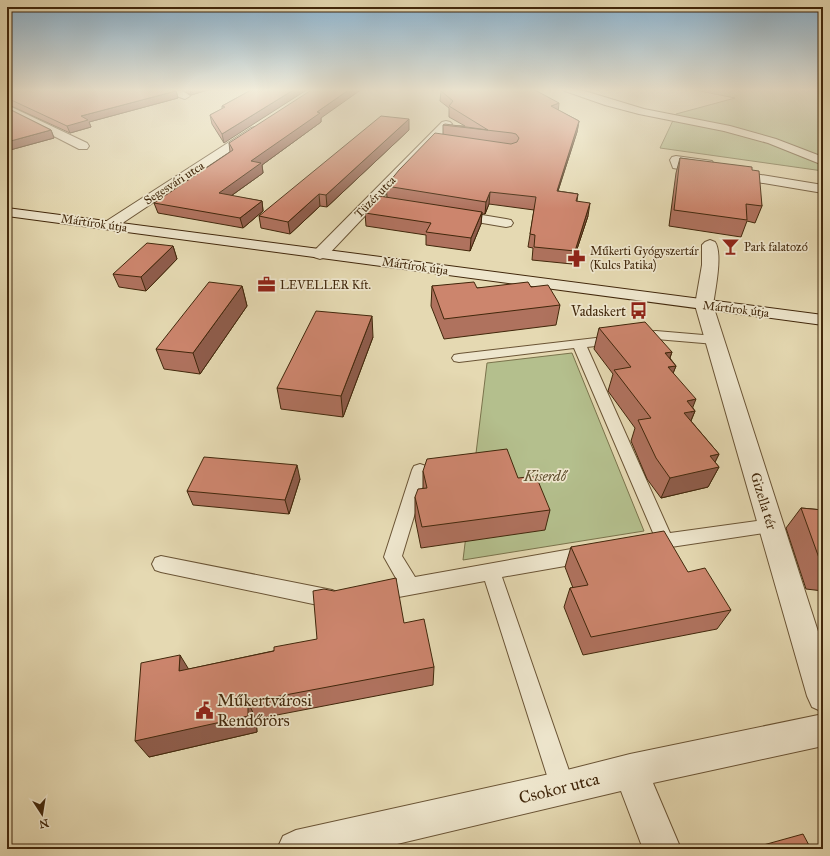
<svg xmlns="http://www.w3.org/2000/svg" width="830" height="856" font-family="'IM FELL Great Primer',serif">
  <rect width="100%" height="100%" fill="#e5d9b2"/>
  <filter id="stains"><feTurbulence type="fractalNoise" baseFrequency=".005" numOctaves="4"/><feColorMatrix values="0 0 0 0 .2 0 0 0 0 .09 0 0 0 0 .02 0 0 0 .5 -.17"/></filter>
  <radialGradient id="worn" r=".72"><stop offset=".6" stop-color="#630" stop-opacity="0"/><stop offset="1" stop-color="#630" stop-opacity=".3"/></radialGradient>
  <path fill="#b4bf8d" stroke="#7a734c" d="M690,89H823V171L660,148L676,114L735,98Z
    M572,353L644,531L463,560L487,363Z"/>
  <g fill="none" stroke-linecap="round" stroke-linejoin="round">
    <defs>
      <path id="lane" d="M656,331L715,336L720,337L721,340L720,343L715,344L656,339L587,347L670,533L771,519L777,521L780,526L777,531L651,550L645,548L642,543L645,538L654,535L574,348L459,362L454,361L452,358L454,355L459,354Z
        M420,464L426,466L428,470L402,556L415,577L588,546L594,549L597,554L594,559L588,562L502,577L575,788L571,796L563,800L555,796L551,788L485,581L377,601L370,598L367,592L370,586L397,580L384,557L412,470L414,466Z
        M161,556L332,590L339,593L342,599L339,605L332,608L161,572L155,570L152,564L155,558Z"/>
      <path id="street" d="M159,89C169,89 182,88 190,96L185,99L161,91Z
        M563,89H578L644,109L730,126L776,139L823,157V165L768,143L724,131L639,114L605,105L565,91Z
        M7,105L87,143L89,146L87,149H79L7,112Z
        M446,121L450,122L452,124L450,126L326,257L320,259L314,257L312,254L314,251L442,122Z
        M255,127L259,128L261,130L259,132L115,228L110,229L105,228L103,225L105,222L251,128Z
        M676,156L712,161L714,164L712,167L823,185V193L673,168L670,160L672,157Z
        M452,210L506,219L511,220L513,223L511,226L506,227L447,217L445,214L447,211Z
        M710,240L715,242C723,253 715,291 713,305L823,647V712L812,707L807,696L695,305L702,265V245L705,242Z
        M823,714V746L653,783L681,849H643L621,791L376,849H277L283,836L296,830L563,771L630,754Z"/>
      <path id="secondary" d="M7,208L823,315V325L7,216Z"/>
    </defs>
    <use href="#lane" stroke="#6a5435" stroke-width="2"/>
    <use href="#street" stroke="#6a5435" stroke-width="2"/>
    <use href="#secondary" stroke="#41270b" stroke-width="2"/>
    <use href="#lane" fill="#eee6cd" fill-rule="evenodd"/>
    <use href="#street" fill="#eee6cd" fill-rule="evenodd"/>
    <use href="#secondary" fill="#eee6cd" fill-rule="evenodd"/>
  </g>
  <path fill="#af725e" stroke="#41270b" d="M7,89L176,91L178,98L89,122L91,127L70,133L7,104Z
    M180,89H211L191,95Z
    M253,89L224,143L212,124L210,115L222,109V106Z
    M441,91L558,110L579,121L577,132L558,191L578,194L577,201L588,216L572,264L532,260L533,248L528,247L534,210L489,204L485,214H482L481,224L470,251L426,245V235L366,226L365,213L387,197L386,186L443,135V125L465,126L449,117V108L440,101Z
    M7,108L51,130L54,138L10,150L7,148Z
    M321,118V122L262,165L263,173L231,196L262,201L263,211L243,228L158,213L154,203L230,152L229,143Z
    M409,130L327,207L320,206L290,234L261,228L259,216Z
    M680,158L752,170L762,206L755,223L747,221L741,237L669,226L676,173Z
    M173,246L177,259L146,291L119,287L113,274Z
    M242,286L247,306L200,374L164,369L156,349Z
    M432,286L477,288L531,287L560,305L556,325L444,339L431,306Z
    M599,328L672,352L670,358L676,366L673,373L693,408L695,411L691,421L719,454L715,462L719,467L708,487L661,498L647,479L631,441L635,428L608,391L613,374L594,349Z
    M373,337L343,417L281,409L277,388Z
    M423,471L518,478L550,510L545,530L421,548L415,518V497L423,489Z
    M300,479L289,514L193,505L187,491Z
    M801,508L823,510V591L806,589L786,528Z
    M571,547L688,572L731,610L717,629L583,655L564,607L570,588H573L565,567Z
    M404,623L434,667L433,685L256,719L257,732L149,757L189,669Z"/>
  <path fill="#8f5d4c" stroke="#41270b" d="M190,89H211L191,95Z
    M295,89H308L224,143L222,134Z
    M350,89H362L321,118V122L262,165L263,173L221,203L219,193L251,161L317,112Z
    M176,91L178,98L89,122L91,127L70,133L67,126L81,116Z
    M559,103L558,113L551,106Z
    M409,119V130L327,207L326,195Z
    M579,121L577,132L554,203L557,191Z
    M51,130L54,138L10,150L7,142Z
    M490,192L489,204L485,214L486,202Z
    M319,194L320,206L290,234L288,222Z
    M262,201L263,211L243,228L240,218Z
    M590,203L588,216L572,264L575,251Z
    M482,212L481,224L470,251L471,238Z
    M173,246L177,259L146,291L141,277Z
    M242,286L247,306L200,374L193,353Z
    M372,316L373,337L343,417L341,396Z
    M672,352L664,373L665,353Z
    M676,366L668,386V367Z
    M696,399L691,412L695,411L686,432L675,434L687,401Z
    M719,454L712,468L719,467L708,487L661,498L670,478L710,456Z
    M297,465L300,479L289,514L285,500Z
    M180,655L191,673L179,671Z
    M248,702L256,719L257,732L149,757L135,741Z"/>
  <path fill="#cc856d" stroke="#41270b" d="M7,89H169L176,91L81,116L88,120L67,126L7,98Z
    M253,89H295L222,134L210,115L225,107L222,106Z
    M313,89H350L317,112L320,113L251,161L261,163L219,193L262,201L240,218L154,203L233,150L229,143Z
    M451,89H533L559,103L551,106L579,121L557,191L578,194L576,201L590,203L575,251L534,247L535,235L530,234L536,197L490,192L486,202L386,186L399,170L435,133L511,144L517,142L519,138L516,134L512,133L443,125L445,124L488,130L449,106L453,101L441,91Z
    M7,108L51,130L7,142Z
    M381,116L409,119L326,195L319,194L288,222L259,216Z
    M680,158L752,167V170L759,171L762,206L746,204L747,220L674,210Z
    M379,196L482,212L471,238L426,232L431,223L365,213Z
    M147,243L173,246L141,277L113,274Z
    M209,282L242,286L193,353L156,349Z
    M474,282L477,288L528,282L531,287L548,285L560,305L444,319L432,286Z
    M316,311L372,316L341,396L277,388Z
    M645,322L672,352L665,353L676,366L668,367L696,399L687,401L695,411L684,413L719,454L710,456L719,467L670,478L656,458L638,420L651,418L614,370L631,367L599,328Z
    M507,449L518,478L536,476L550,510L422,527L415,497L418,489L427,488L423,471L427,459Z
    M204,457L297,465L285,500L187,491Z
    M801,508L823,510V569Z
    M664,531L688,572L705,568L731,610L591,637L570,588L588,585L571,547Z
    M396,578L404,623L424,619L434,667L248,702V716L135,741L141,663L180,655L179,671L274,651V647L317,639L313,591L324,589L334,591Z
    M803,834L811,849H749Z"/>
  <linearGradient id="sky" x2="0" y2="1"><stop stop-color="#89b5d5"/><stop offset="0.43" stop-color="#f3eedc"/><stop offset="1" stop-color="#f3eedc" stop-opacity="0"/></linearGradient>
  <rect width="830" height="209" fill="url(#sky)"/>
  <defs>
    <symbol id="bar-bare" viewBox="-9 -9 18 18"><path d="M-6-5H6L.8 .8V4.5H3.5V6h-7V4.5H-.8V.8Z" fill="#8f2418" stroke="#eee6cd" stroke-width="2.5" paint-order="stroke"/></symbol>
    <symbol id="pharmacy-bare" viewBox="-9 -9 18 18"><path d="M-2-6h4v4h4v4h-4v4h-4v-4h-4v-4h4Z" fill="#8f2418" stroke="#eee6cd" stroke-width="2.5" paint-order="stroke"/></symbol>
    <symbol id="office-bare" viewBox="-9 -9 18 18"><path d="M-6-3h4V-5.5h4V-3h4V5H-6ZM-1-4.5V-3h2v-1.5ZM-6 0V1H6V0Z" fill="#8f2418" stroke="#eee6cd" stroke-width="2.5" paint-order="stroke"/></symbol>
    <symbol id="bus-bare" viewBox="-9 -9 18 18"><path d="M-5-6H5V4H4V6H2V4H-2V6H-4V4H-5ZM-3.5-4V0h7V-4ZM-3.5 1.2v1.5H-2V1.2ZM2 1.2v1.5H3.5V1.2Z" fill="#8f2418" stroke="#eee6cd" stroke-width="2.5" paint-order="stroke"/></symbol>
    <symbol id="civic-bare" viewBox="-9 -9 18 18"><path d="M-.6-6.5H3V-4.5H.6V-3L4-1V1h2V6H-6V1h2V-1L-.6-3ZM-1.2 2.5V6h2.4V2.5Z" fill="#8f2418" stroke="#eee6cd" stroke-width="2.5" paint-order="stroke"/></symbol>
  </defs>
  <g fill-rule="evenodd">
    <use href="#bar-bare" x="718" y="234" width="25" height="25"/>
    <use href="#pharmacy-bare" x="564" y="246" width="25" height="25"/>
    <use href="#office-bare" x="254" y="272" width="25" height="25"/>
    <use href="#bus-bare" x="626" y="298" width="25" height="25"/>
    <use href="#civic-bare" x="192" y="698" width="25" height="25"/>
  </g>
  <g text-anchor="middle" stroke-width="3.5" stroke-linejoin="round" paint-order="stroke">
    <g font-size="12" fill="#41270b" stroke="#eee6cd">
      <text transform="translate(174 183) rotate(-33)" y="4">Segesvári utca</text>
      <text transform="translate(375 197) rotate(-46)" y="4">Tüzér utca</text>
      <text transform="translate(94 223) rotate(8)" y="4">Mártírok útja</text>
      <text transform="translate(415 266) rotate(8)" y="4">Mártírok útja</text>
      <text transform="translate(736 309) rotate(7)" y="4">Mártírok útja</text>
    </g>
    <g font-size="12" fill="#41270b" stroke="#eee6cd" text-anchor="start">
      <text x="744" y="251">Park falatozó</text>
      <text x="590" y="255">Műkerti Gyógyszertár<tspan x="590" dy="14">(Kulcs Patika)</tspan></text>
      <text x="280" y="289">LEVELLER Kft.</text>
    </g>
    <g font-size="14" fill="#41270b" stroke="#eee6cd" text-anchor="end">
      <text x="626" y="316">Vadaskert</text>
    </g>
    <g font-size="14" font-style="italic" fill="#5e4d2c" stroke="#eee6cd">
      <text x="545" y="481">Kiserdő</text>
    </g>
    <g font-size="14" fill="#41270b" stroke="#eee6cd">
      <text transform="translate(764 501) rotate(73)" y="5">Gizella tér</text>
    </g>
    <g font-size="17" fill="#41270b" stroke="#eee6cd" text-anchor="start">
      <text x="217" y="706">Műkertvárosi<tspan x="217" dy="20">Rendőrörs</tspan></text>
    </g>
    <g font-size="17" fill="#41270b" stroke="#eee6cd">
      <text transform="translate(559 788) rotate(-14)" y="6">Csokor utca</text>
    </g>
  </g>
  <rect width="830" height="856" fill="none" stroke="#e5d9b2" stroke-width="24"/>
  <rect x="8" y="8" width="814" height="840" fill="none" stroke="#41270b" stroke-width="2"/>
  <rect x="12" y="12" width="806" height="832" fill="none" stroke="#41270b"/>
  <g transform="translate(42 814) rotate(168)" stroke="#eee6cd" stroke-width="3" paint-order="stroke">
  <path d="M0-3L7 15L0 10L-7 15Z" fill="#41270b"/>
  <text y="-6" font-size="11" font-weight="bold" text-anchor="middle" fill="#41270b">N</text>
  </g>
  <rect width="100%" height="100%" filter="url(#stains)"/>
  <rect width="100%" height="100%" fill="url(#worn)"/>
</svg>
